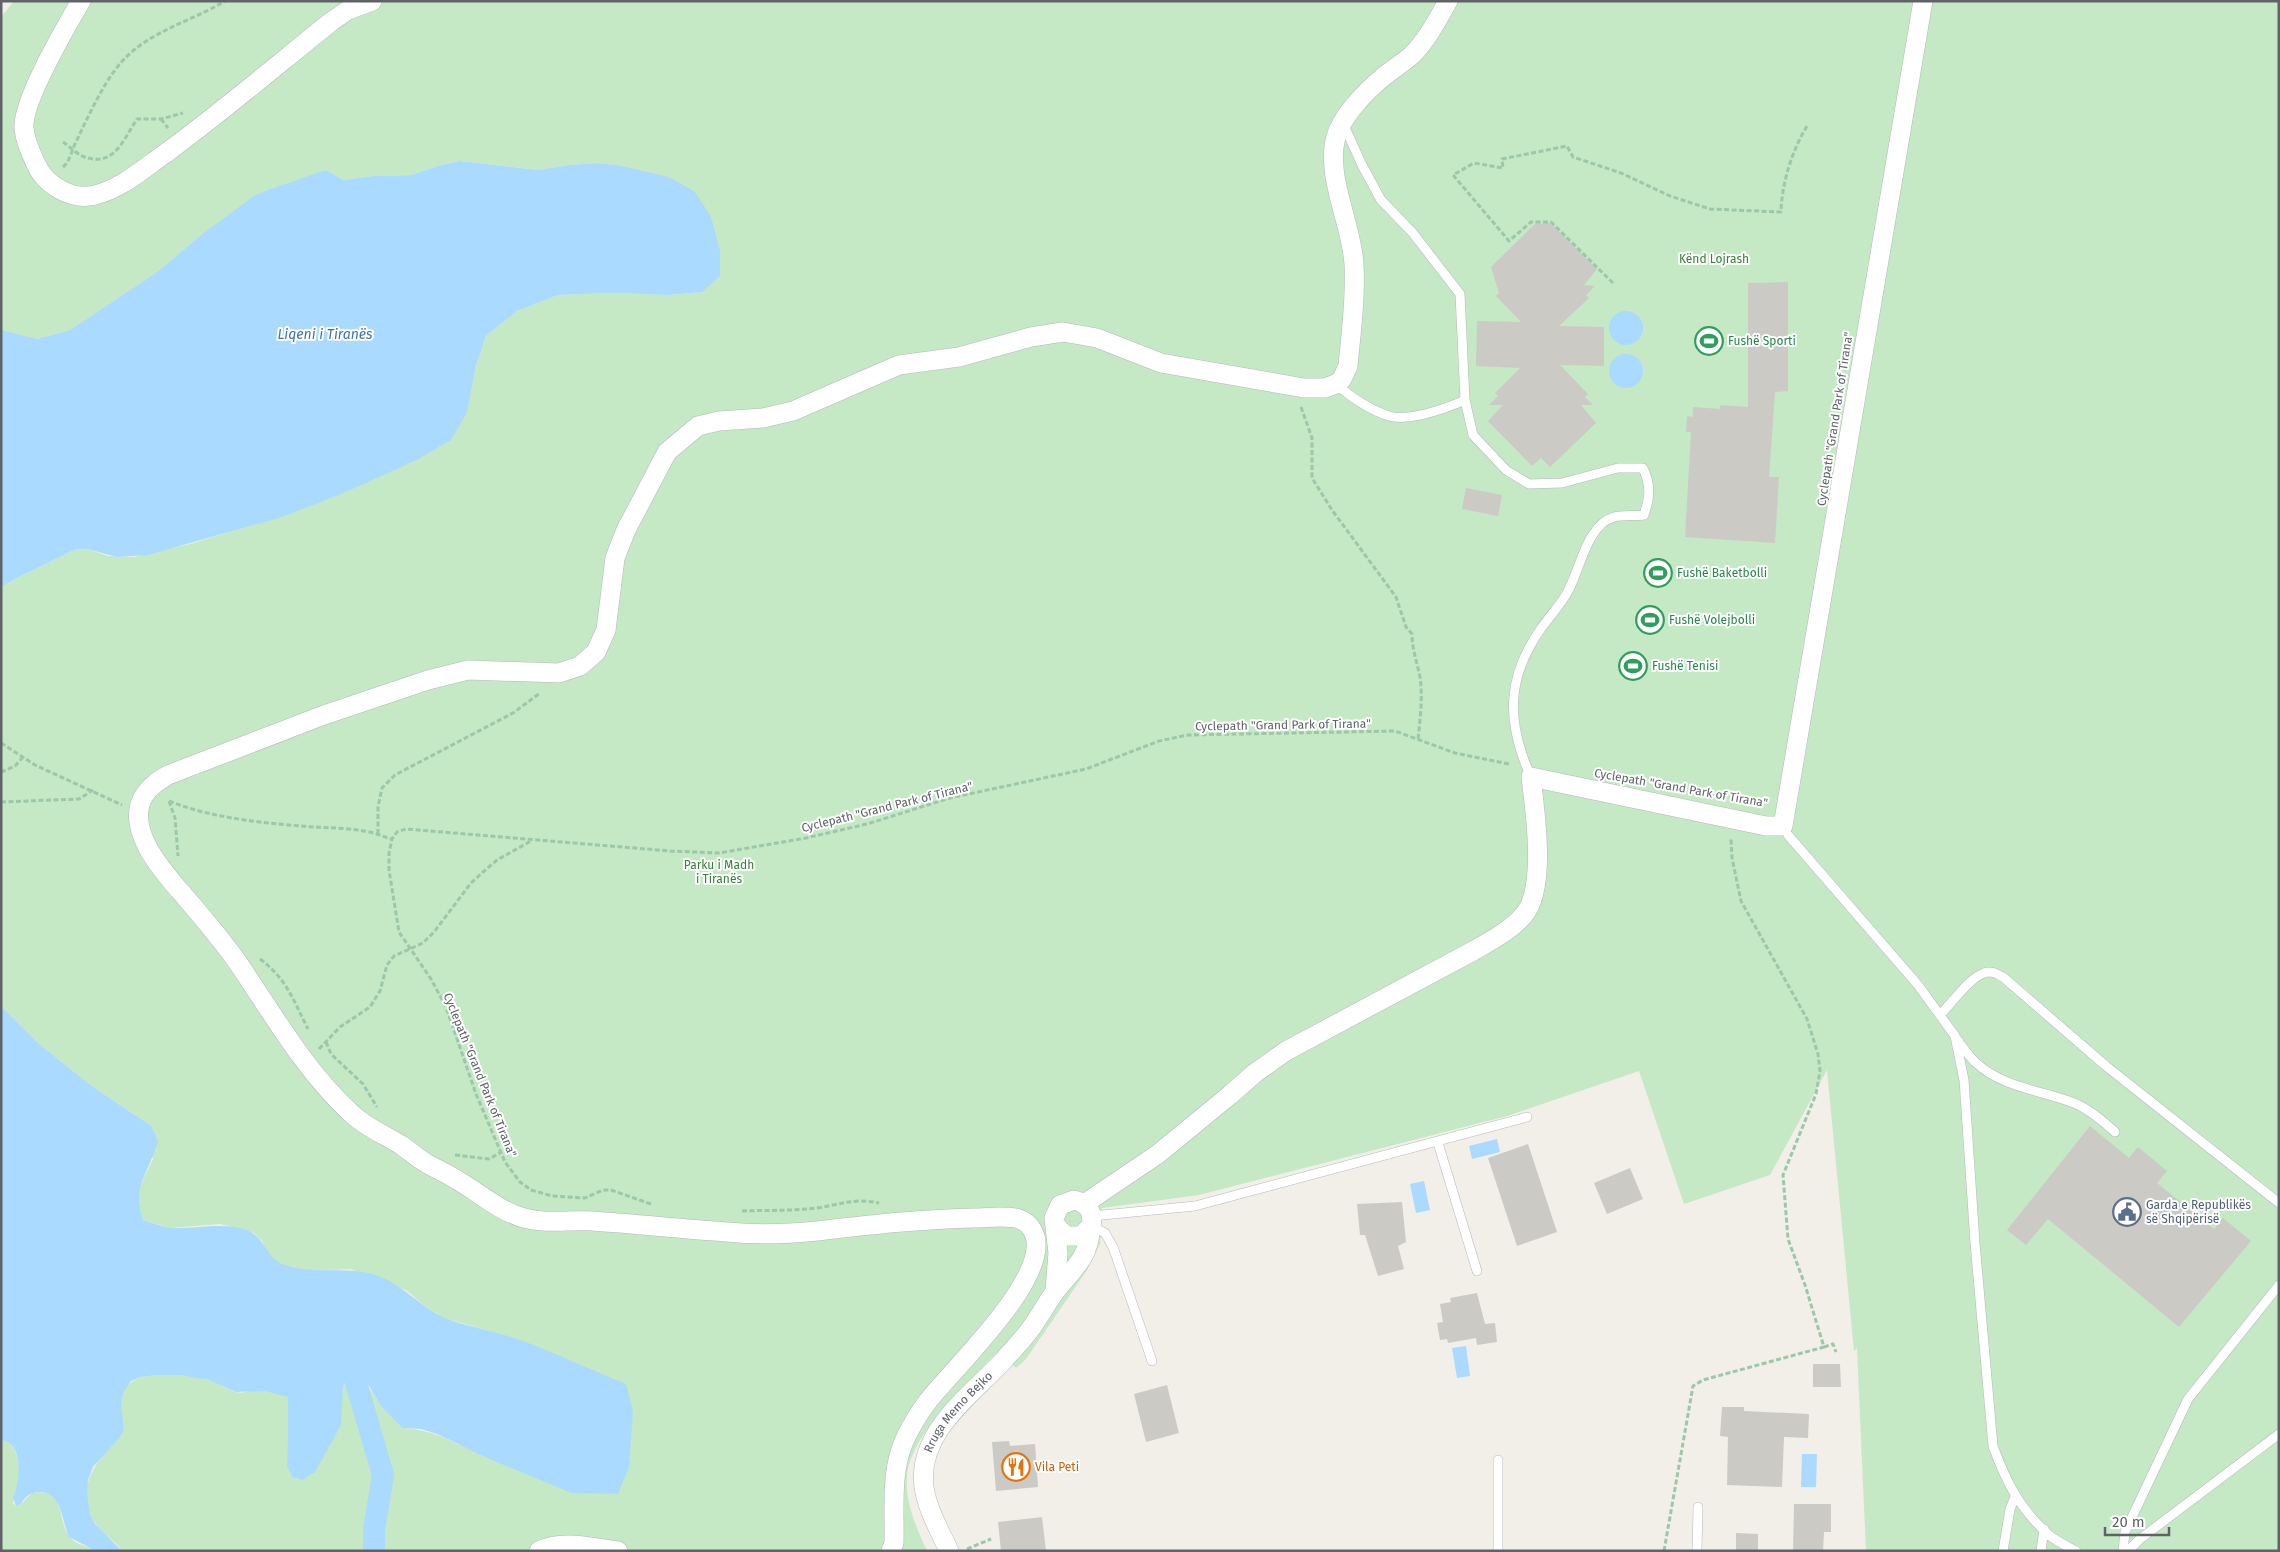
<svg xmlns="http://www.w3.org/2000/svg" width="2280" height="1552" font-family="'Fira Sans',sans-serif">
  <rect width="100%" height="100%" fill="#f1efe8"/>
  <path fill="#c5e8c5" d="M14,1H2279V1551H1866L1857,1348L1854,1351L1827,1070L1770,1175L1684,1204L1639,1071L1507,1116L1261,1179L1199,1195L1102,1208L1100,1244L1087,1270L1026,1359L1016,1368L997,1352C969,1383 909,1434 907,1478C905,1503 917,1529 927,1551H122C115,1540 102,1534 95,1523C71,1487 101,1456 124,1430C123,1418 118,1404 123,1393C134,1366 185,1374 208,1380C218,1382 226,1389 236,1392C243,1394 248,1391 254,1390C266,1389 277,1394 288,1397L287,1466L315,1472L341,1405L343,1387L349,1379H361L368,1386L380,1405L402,1428C424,1429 440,1435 459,1445L513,1338L444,1318L424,1305L406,1290L350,1269L307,1271L283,1265L269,1256L262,1241L254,1233L246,1230L220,1224L170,1228L143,1220C135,1193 141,1183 153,1159L135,1115L89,1084L38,1043L1,1006V587L15,579L76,549H87L108,556L134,557L190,544L291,513L417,460L475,369L486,336L517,311L558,295L612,293L669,295L702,292L617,165L597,163L569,165L538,170L460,161L438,166L411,175L373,176L343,180L326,170L201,235L157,272L70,330L37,339L3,332L1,330V17Z
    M1,1440C19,1442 21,1469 18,1484C17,1491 14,1496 13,1503L16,1506L21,1504L32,1493C71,1487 53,1525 74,1541C80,1546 90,1546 96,1551H1Z"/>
  <path fill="#aadaff" d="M460,161L538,170L569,165L597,163L617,165L669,177L695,192L711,217L720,250V276L702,292L669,295L612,293L558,295L517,311L486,336L475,369L467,412L451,440L417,460L341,494L282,517L148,555L117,557L87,549H76L15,579L1,587V330L37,339L70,330L157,272L201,235L257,194L326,170L343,180L373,176L411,175L438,166Z
    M1609 328a17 17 0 1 1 34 0a17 17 0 1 1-34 0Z
    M1609 371a17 17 0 1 1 34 0a17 17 0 1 1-34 0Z
    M1,1006L38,1043L89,1084L151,1126L158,1141C149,1172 132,1186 143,1220C153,1223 163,1227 172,1228C198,1229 222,1222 247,1230C265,1237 266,1259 285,1265C318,1276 348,1264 381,1277C405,1287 421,1307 445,1318C467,1327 491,1330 514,1338C552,1351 588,1369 626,1384L633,1411L629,1467L618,1494L572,1493L494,1461L437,1434L421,1429L402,1428L380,1405L369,1386L360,1379H349L343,1387L341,1425L315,1472L302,1480L292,1477L287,1466L288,1397L265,1391L236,1392L209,1380L180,1375H155L141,1377L131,1381L123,1393L121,1405L124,1430L119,1438L93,1467L88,1480L87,1494L90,1514L95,1524L122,1551H96L69,1537C62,1522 62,1491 39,1492C30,1492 25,1497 21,1504L16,1506L13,1498C20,1483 25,1443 1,1440Z
    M1497,1139L1500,1152L1472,1159L1469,1146Z
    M1424,1181L1430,1210L1416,1213L1410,1184Z
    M1466,1346L1470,1376L1457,1378L1452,1348Z
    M1802,1454H1817L1816,1487H1801Z"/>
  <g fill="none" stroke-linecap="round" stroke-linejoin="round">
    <path stroke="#aadaff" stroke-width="22" d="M355,1379L383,1475L374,1530V1551"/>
  </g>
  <path fill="#cccac5" d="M1550,223L1597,269L1584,285L1595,286L1586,295L1589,298L1559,326L1604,327V366L1560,365L1588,394L1585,397L1593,405H1581L1596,423L1550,467L1541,458L1532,466L1488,421L1503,405H1489L1498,396L1495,393L1520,368L1476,366L1477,321L1521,322L1496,296L1499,293L1491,267L1535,224Z
    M1788,282V391L1775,392L1769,477H1779L1775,543L1685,537L1691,432H1686L1687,416L1693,417V407L1720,409V405L1748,407V283Z
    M1466,488L1502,495L1498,516L1462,509Z
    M2090,1126L2129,1158L2138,1147L2167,1171L2157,1183L2214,1229L2223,1218L2251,1241L2179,1327L2048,1219L2026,1245L2007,1230Z
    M1528,1144L1557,1232L1517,1246L1488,1158Z
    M1630,1168L1643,1199L1607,1214L1594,1183Z
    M1402,1202L1406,1242L1398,1246L1404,1269L1378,1276L1365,1235H1360L1357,1204Z
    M1477,1293L1485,1324L1495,1323L1497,1342L1477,1345L1476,1338L1448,1343L1447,1339L1440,1340L1437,1323L1443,1322L1440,1304L1451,1302L1450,1298Z
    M1813,1364H1840L1841,1387H1813Z
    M1167,1385L1179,1433L1146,1442L1134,1394Z
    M1722,1407H1744V1411L1809,1414L1808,1438L1784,1437L1782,1487L1727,1485L1728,1437L1720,1436Z
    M1009,1441L1010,1446L1035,1444L1038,1487L996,1491L992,1442Z
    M1794,1504H1831V1532H1824L1823,1551H1793Z
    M1042,1517L1046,1551H1001L998,1522Z
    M1736,1533L1758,1534V1551H1736Z"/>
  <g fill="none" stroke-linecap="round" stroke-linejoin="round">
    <defs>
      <path id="lane" d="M1336,384C1351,397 1370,410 1389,416C1409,422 1447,408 1465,400L1460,294L1412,232L1381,200L1362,165L1343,123
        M1465,400L1473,435L1506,470L1529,484L1562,483L1618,468H1643C1651,485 1650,497 1644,515C1636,516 1621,515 1614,517C1586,525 1580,571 1567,593C1560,605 1551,615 1542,627C1506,677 1506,722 1531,777
        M1788,835L1918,985L1955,1036L1964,1080L1975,1243L1993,1446C2006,1482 2020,1509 2049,1535C2056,1541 2067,1546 2076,1551
        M1940,1015C1950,1005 1970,977 1984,973C1991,970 1997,974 2003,977L2106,1066L2279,1203
        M1956,1038C1962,1046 1968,1055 1975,1062C2003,1088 2041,1090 2074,1103C2089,1109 2103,1121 2115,1132
        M1438,1143L1477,1271
        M1092,1216L1195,1206L1527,1117
        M1091,1226L1105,1233L1113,1247L1152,1361
        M1498,1460V1551
        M1697,1551L1698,1507
        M2003,1551L2010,1509L2015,1497
        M2041,1551L2044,1529
        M2123,1551L2125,1532L2188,1399L2279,1285
        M2128,1551L2140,1539L2279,1434"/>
      <g id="street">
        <path d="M81,1C66,27 22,101 24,128C25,141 31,153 36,164C45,185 72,201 95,195C121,189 144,168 166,153C223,111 277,65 332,21L348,10L372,1"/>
        <path d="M1084,1204L1158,1154L1230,1095L1255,1073L1286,1051L1473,951C1490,941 1510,931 1523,916C1547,890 1535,811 1531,777L1766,826H1783L1923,1"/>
        <path d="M1055,1291L1058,1253L1054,1218L1060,1205L1074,1200C1088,1203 1094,1212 1091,1226L1081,1236H1066L1056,1226"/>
        <path d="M539,1551C562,1539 593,1548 618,1551"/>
        <path d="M891,1551L894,1543C895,1509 890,1471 905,1439C911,1426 919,1413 928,1401C952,1369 1061,1269 1031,1228C1028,1223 1024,1221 1019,1219C1006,1215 988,1218 974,1218C921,1219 870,1225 817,1231C788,1234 756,1235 727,1232C682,1229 637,1224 592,1221C569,1220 546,1224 524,1218C498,1211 476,1190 452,1177C444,1172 434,1168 426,1163C417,1158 410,1151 401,1145C385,1135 365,1127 351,1113C305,1071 273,1014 238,963C222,940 204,919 186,898C165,874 122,828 145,794C151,785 160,780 168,775L324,715L428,680L468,670L559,673L580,666L596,652L606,630L615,558L626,530L667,452L698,426L719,421L763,418L793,411L899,365L959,357L1031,337L1063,332L1097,338L1161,363L1304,388H1325L1336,384L1342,379L1348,366C1351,333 1356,298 1354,264C1352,225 1325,175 1336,137C1341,117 1366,91 1382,78C1391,70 1403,63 1412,55C1427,40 1438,19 1448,1"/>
        <path id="s1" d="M949,1551C940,1531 927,1509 924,1487C917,1433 969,1397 1002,1362C1013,1349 1027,1336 1036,1321C1043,1311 1049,1299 1057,1289C1073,1270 1091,1254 1090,1228"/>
      </g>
    </defs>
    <use href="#lane" stroke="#b5b8bc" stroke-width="10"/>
    <use href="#street" stroke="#b5b8bc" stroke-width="20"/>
    <path stroke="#9cc7a9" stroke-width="3" stroke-dasharray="5 2.5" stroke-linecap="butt" d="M161,119L168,128
      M63,142C69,146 76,153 82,156C114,169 123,140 137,119H161L183,113
      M63,167C70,161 71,152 75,144C87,119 99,92 115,70C143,32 187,24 225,1
      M1613,283L1551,222H1531L1509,241L1453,175L1474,163L1503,168L1502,159L1567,146L1573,157L1621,173L1670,196L1710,209L1781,212C1782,182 1792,151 1807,126
      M1301,407L1312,438V478L1332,510L1396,597L1406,627L1412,634C1412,649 1417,662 1420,677C1423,697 1420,720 1418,740
      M1,743L35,765L122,805
      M1,772L15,766L23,757
      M169,801L175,818L178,856
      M169,801C214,819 265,823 313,827C333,828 357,828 377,834C382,836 387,838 392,839
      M1,802L79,799L93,790
      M378,834V807L382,788L395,775L513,713L540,693
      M260,959C287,979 293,1000 308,1029
      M326,1042L331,1054L363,1084L377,1107
      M319,1049L340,1027L370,1007L380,991L387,965L394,956L423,943L434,932L471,883L483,872L497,860L531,841
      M455,1155L489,1159L500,1153
      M651,1204L611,1190H603L585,1198L552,1196L531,1190L520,1182L505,1162L476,1094L446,1007L431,979L399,932L389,870V853L392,839L397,832L406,829L670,851L719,853L806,838L867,824L950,798L1086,769L1159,741L1188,735L1395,731L1455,753L1509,764
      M742,1211C767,1210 792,1211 817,1208C843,1204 852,1198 879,1203
      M1824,1347L1833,1344L1836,1352
      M967,1549L991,1539
      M1664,1551L1693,1386L1703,1380L1824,1347L1805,1285L1788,1239L1783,1175L1816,1094L1820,1071L1818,1054L1807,1019L1741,901L1732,858L1731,839"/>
    <use href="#lane" stroke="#fff" stroke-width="9"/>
    <use href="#street" stroke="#fff" stroke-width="19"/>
  </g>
  <defs>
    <symbol id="stadium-ring" viewBox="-11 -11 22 22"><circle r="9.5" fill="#fff" stroke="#2e9e5b" stroke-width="1.5"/><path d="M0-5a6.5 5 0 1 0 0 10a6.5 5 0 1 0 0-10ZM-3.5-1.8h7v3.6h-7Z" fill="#2e9e5b"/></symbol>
    <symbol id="civic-ring" viewBox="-11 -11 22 22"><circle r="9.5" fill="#fff" stroke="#5c6f8a" stroke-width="1.5"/><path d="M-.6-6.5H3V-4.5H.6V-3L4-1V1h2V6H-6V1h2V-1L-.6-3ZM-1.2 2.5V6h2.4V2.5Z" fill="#5c6f8a"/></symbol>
    <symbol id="restaurant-ring" viewBox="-11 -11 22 22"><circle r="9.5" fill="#fff" stroke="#e8710a" stroke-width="1.5"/><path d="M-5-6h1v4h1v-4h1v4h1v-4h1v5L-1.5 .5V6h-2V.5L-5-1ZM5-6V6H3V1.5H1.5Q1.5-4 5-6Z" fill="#e8710a"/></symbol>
  </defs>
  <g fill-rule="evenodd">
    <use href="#stadium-ring" x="1693" y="325" width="32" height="32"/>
    <use href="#stadium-ring" x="1642" y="557" width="32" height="32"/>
    <use href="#stadium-ring" x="1634" y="604" width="32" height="32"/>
    <use href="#stadium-ring" x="1617" y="650" width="32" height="32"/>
    <use href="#civic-ring" x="2111" y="1196" width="32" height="32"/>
    <use href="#restaurant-ring" x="1000" y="1451" width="32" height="32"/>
  </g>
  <g text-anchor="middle" stroke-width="4" stroke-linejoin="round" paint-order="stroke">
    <g font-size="12" fill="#348238" stroke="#fff">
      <text x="1714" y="263">Kënd Lojrash</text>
      <text x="719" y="869">Parku i Madh<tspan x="719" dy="14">i Tiranës</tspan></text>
    </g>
    <g font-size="12" fill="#27864d" stroke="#fff" text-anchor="start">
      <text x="1728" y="345">Fushë Sporti</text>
      <text x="1677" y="577">Fushë Baketbolli</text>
      <text x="1669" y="624">Fushë Volejbolli</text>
      <text x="1652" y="670">Fushë Tenisi</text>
    </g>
    <g font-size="12" fill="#5f6368" stroke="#fff">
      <text transform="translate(1835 419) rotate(-81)" y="4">Cyclepath "Grand Park of Tirana"</text>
      <text transform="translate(1283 725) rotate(-1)" y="4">Cyclepath "Grand Park of Tirana"</text>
      <text transform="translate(1681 788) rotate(10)" y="4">Cyclepath "Grand Park of Tirana"</text>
      <text transform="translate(887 807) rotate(-14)" y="4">Cyclepath "Grand Park of Tirana"</text>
      <text transform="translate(480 1075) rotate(68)" y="4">Cyclepath "Grand Park of Tirana"</text>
      <text dy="4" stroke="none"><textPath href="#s1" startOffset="155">Rruga Memo Bejko</textPath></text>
    </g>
    <g font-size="12" fill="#4e5e75" stroke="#fff" text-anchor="start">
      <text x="2146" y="1209">Garda e Republikës<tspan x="2146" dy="14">së Shqipërisë</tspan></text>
    </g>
    <g font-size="12" fill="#c56008" stroke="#fff" text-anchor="start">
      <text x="1035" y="1471">Vila Peti</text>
    </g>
    <g font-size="14" font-style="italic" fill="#4174aa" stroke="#fff">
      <text x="325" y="339">Liqeni i Tiranës</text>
    </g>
  </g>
  <rect width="2280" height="1552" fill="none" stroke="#5f6368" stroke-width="5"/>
  <path d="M2105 1527v8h64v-8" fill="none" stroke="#5f6368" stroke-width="2.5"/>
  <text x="2112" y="1527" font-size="15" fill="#5f6368" stroke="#ffffff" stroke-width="4" paint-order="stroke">20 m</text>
</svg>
